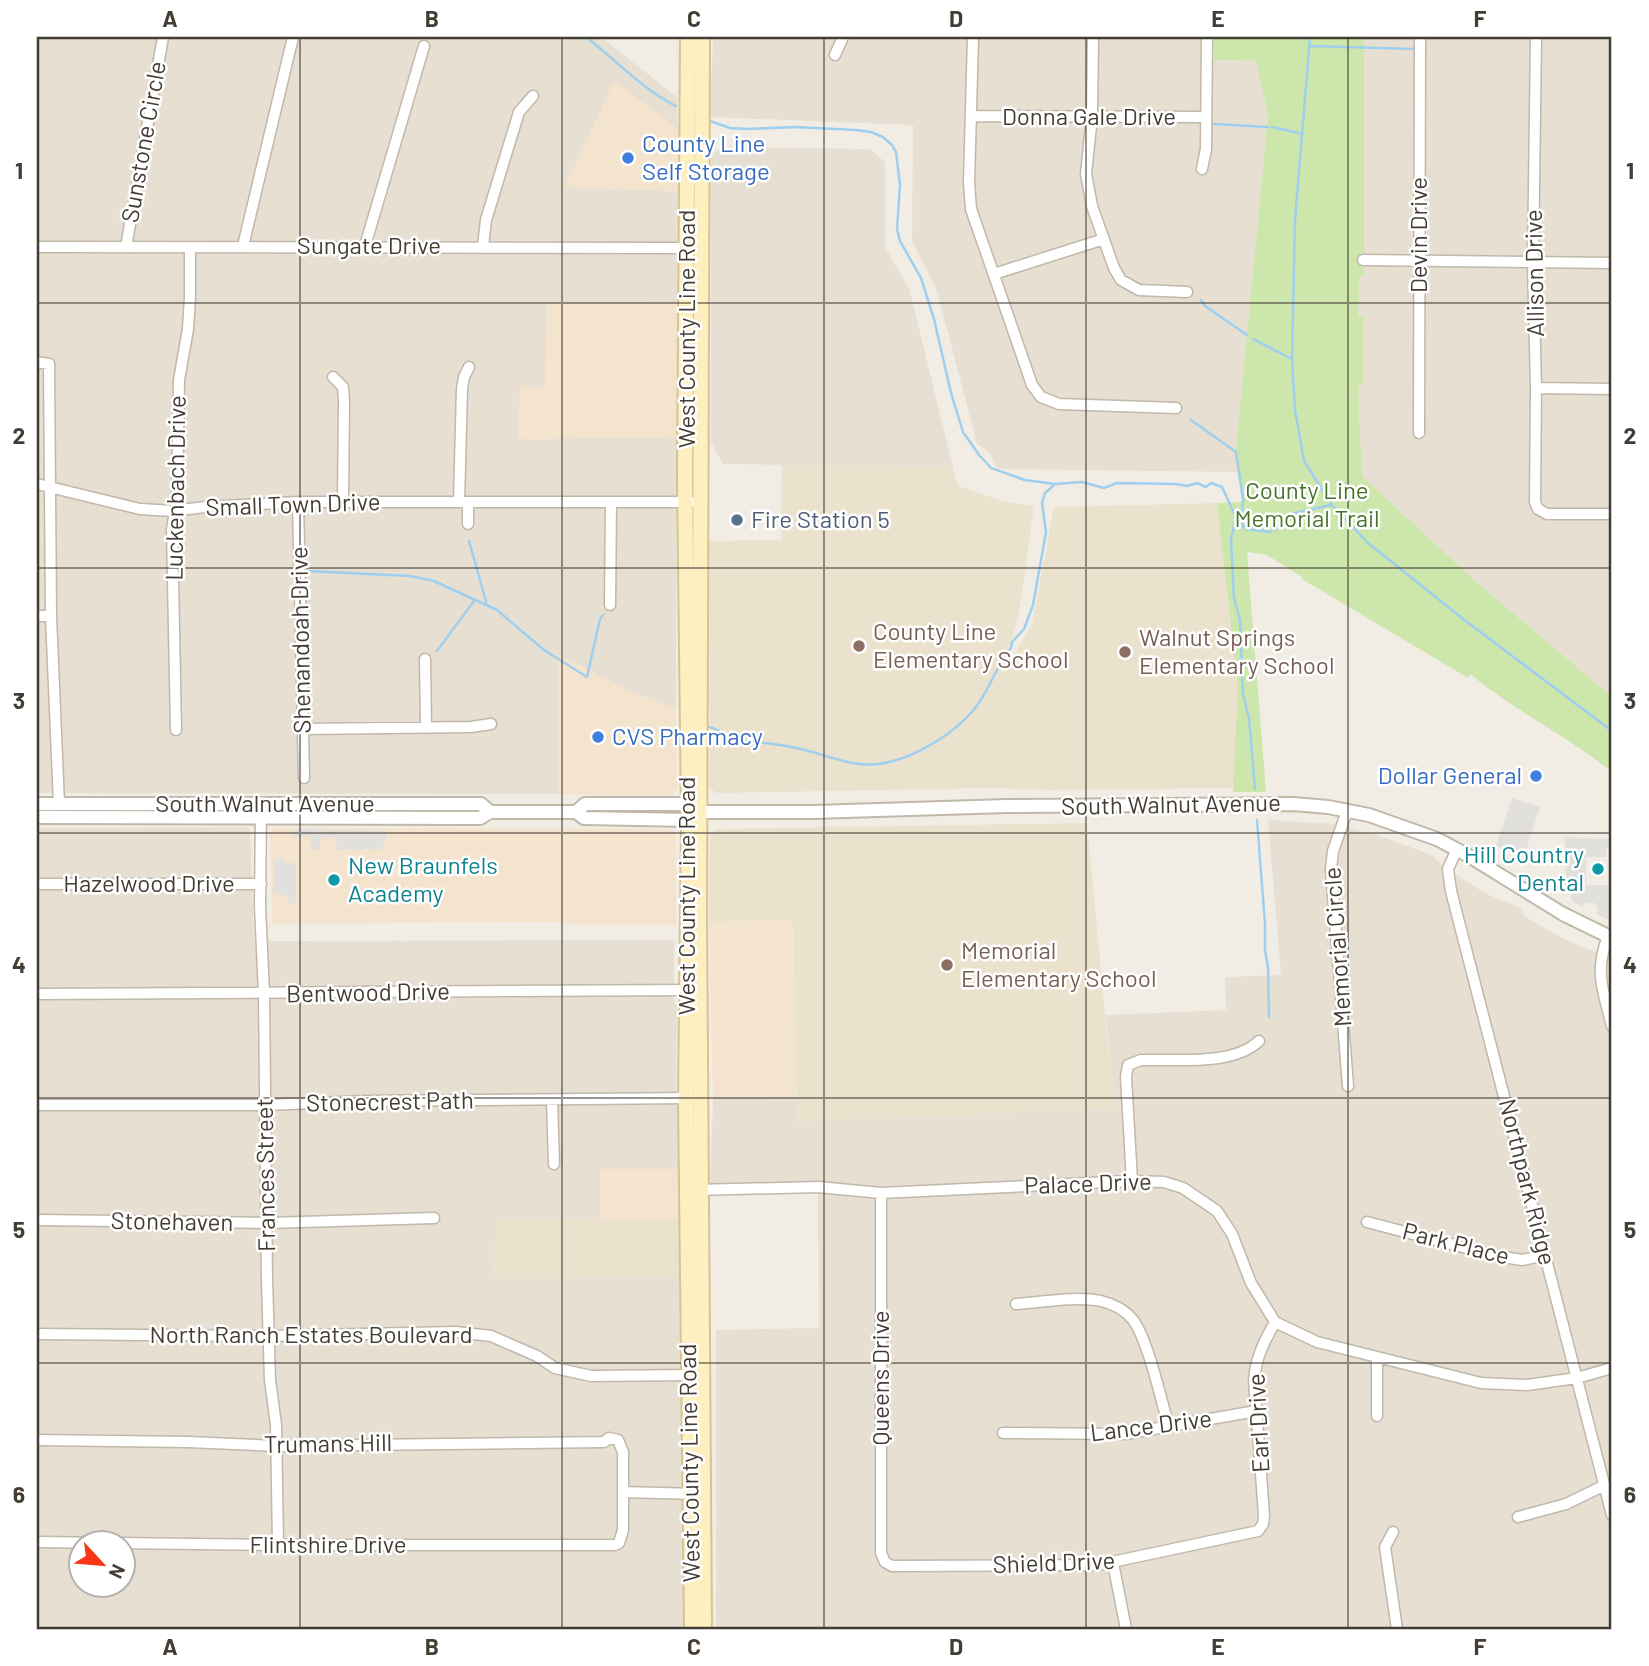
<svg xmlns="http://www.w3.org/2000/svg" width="1649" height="1666" font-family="Barlow,sans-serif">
  <rect width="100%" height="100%" fill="#f2ede4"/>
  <path fill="#e6dfd2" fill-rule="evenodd" d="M37,37H601L677,97L678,129L614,82L566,187L678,191L677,302L547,304L545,388L520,387L519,439L677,437L676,706L672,708L639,695L558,655V794L37,793Z
    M713,37H1203V60L1257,61L1268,115L1235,459L1239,472L998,469L988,451L977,444L937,291L912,241L913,125L710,117Z
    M1364,37H1612V697L1473,579L1362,476L1358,388L1363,383V317L1358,315L1359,276H1364Z
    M720,147L870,149L885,162V247L909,288L953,467L723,464L711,442V152L718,151Z
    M1268,820L1334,824L1376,835L1416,849L1433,856L1442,865L1486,894L1522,908L1524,916L1564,939L1612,959V1629H716V1330L819,1328L818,1188L710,1190L713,1098L796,1097L797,1121L1114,1108L1106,1015L1226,1010L1225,977L1281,975Z
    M247,827L250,831L254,941L674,940V1004H677L676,1093L686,1098L678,1169H600V1220L498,1221L492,1278L679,1277L684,1629H37V828ZM80,1544H122V1586H80Z"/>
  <path fill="#f4e4ce" d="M614,81L678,129V191L565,187Z
    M677,302V437L519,439L520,387H545L547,304Z
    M558,655L639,695L672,708L676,706L677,788L671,795L558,794Z
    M273,828L671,829L676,834V925L566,924L555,922L272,924L270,833Z
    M793,921L796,1097L713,1098L709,922Z
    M600,1169H678L680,1219L600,1220Z"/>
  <path fill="#ebe2cd" d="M782,465L953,467L958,486L1002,501L1034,506L1019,613L1001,675L1032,625L1054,507L1217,503L1238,687L1234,788L1050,790L993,788L716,793L710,788L709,541L781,540Z
    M1087,823L1114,1108L797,1122L793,921L709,922L710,835L716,829Z
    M680,1219L679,1277L492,1278L497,1220Z"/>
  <path fill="#cce6ac" d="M1214,37H1364V276H1359L1358,315L1363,317V383L1358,388L1362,476L1473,579L1612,697V772C1567,736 1515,711 1470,674L1468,678L1302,579V577L1267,555L1247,552L1266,792H1233L1238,687L1217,503L1244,502L1239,472L1235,459L1268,115L1256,61L1214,60Z"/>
  <path fill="#e2e0dc" d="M1512,798L1540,807L1524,856L1496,846Z
    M294,829L387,831V842H383V849L337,850L336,837H321L320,849L311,850V837H294Z
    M1565,837L1611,839V845L1606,849V857H1586V885H1611L1609,920L1597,914L1598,909L1595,903H1587L1582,907L1572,901L1566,880Z
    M273,859H284V863H296V905L289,904V899L279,893L273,894Z"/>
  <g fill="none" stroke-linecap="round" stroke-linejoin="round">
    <path stroke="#9fcfef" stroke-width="2.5" d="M586,37C616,60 642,89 676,106
      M1310,37L1295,220L1292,359L1295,410L1304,461L1332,505L1368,543L1467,622L1612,731
      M1310,46L1415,49
      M710,121L730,128L747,129L795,127L856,130L871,132L883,137L892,145L896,152L900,185L897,229L900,241L921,278L934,319L951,393L963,432L979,455L991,468L1025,480L1055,484L1082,482L1104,488L1117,483L1176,484L1187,486L1197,483L1206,487L1211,483L1222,487L1235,515L1246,529L1271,532
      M1214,124L1268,127
      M1272,127L1303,134
      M1201,300L1205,306L1247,335
      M1253,339L1290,358
      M1191,420L1236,452L1243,500L1241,523
      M1236,519L1231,539L1234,598L1240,620L1243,694L1249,718L1255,789
      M1275,530L1291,514L1331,505
      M469,541L487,605
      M307,571L410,576L434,581L497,610L544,650L587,677L600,619L603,615
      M437,651L474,601
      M709,727C718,728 724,736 733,738C754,743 775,743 796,748C817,752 837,761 859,764C897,769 947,740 972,712C989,693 995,667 1011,648L1012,642L1024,629L1033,605L1046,532L1042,503L1045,493L1054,485
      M662,730L678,729
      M1257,820L1265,924V951L1268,967L1269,1017"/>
    <defs>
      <path id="minor" d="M973,37L969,182L971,209L1032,385L1041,397L1059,404L1176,408
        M1093,37L1092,116L1086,174L1092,206L1114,268L1121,280L1139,290L1187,292
        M1536,37L1533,262L1536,388L1535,502L1538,509L1547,514H1612
        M835,55L843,37
        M972,116L1206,117
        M1202,169L1206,149L1207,37
        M243,246L293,37
        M365,246L424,46
        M483,246L486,220L519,112L533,96
        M37,247L693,248
        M126,247L163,37
        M1363,260L1612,263
        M994,274L1104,239
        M37,362L49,364L51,616L59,804
        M333,377L343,387L344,401L343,502
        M1536,388L1612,389
        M1419,433L1420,37
        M37,484L140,509L173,511L205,507L298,502H691
        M298,502L304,778
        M459,502L462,389L464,377L469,367
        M468,524V502
        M610,605L611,502
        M37,616H51
        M425,659L426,728
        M303,729L471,727L491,724
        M176,730L172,529L177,500L179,380L188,329L190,298V248
        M261,804L260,906L264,994L267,1280L270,1380L276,1425L278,1545
        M1347,811L1333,851L1331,869L1348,1086
        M1457,849L1448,869L1451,891L1612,1515
        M37,884H261
        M1608,936C1594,972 1603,990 1612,1026
        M37,994L692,990
        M552,1100L554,1164
        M37,1105H265L367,1101L689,1098
        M1132,1181L1126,1077L1128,1065L1141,1060C1177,1059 1233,1066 1259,1041
        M696,1190L818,1187L881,1193L1132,1181L1164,1182L1183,1188L1217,1211L1232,1234L1251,1283L1275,1322L1317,1342L1481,1383L1527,1385L1577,1378L1612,1368
        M881,1193V1553L885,1562L892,1566L1098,1565L1258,1531L1263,1524L1264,1515L1254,1380C1256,1357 1264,1342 1275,1322
        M37,1220L268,1223L434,1218
        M1367,1222L1497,1256L1522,1260L1545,1255
        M1016,1304C1043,1302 1075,1296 1101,1301C1114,1304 1125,1310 1133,1320C1148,1340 1161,1400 1169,1427
        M37,1334L270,1336L456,1332L491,1336L537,1356L555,1368L591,1376L695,1375
        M1377,1358V1416
        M1003,1433L1125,1434L1256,1411
        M37,1440L188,1442L277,1446L604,1442L609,1438L618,1440L623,1452V1530L619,1543L615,1545H278L37,1542
        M623,1492L696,1494
        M1518,1517L1566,1504L1605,1485
        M1393,1532L1385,1547L1397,1629
        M1113,1563L1126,1629"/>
      <path id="tertiary" d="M37,804H481L490,812
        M576,812L585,804H688L696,810
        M37,817L480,818L490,812H576L584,818L689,820L699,812H814L1007,806L1293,804L1328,807L1369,815L1437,839L1469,856L1563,914L1612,938"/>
      <path id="secondary" d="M688,37L685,477L689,820L686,1098L692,1629
        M702,37L699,915L704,1629"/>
    </defs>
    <use href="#minor" stroke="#c0b8a9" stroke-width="13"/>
    <use href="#tertiary" stroke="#c0b8a9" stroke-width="16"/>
    <use href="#secondary" stroke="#d5c395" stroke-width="18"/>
    <use href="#minor" stroke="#fff" stroke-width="10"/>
    <use href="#tertiary" stroke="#fff" stroke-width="12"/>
    <use href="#secondary" stroke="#feefc1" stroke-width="14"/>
  </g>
  <path fill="none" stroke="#443d34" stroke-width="2" stroke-opacity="0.55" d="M300,37V1629M562,37V1629M824,37V1629M1086,37V1629M1348,37V1629M37,303H1612M37,568H1612M37,833H1612M37,1098H1612M37,1363H1612"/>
  <g fill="#3f7fe0" stroke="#fff" stroke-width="2.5">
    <circle cx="628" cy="158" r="7"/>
    <circle cx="598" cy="737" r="7"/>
    <circle cx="1536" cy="776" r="7"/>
  </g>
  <circle fill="#5c6f8a" stroke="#fff" stroke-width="2.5" cx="737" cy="520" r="7"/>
  <g fill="#8d6e63" stroke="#fff" stroke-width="2.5">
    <circle cx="859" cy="646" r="7"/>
    <circle cx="1125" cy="652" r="7"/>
    <circle cx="947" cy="965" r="7"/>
  </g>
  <g fill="#0f9aa8" stroke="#fff" stroke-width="2.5">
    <circle cx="1598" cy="869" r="7"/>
    <circle cx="334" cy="880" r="7"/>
  </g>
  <g text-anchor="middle" stroke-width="5" stroke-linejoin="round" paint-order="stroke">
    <g font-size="24" fill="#443d34" stroke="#fff">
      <text x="1089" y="125">Donna Gale Drive</text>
      <text transform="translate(144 142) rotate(-80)" y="8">Sunstone Circle</text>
      <text transform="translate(1419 235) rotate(-90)" y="8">Devin Drive</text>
      <text x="369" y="254">Sungate Drive</text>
      <text transform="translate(1535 273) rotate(-91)" y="8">Allison Drive</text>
      <text transform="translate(687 329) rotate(-90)" y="8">West County Line Road</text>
      <text transform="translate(176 488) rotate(-89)" y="8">Luckenbach Drive</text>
      <text transform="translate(293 505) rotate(-2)" y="8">Small Town Drive</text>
      <text transform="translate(301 640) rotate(-91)" y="8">Shenandoah Drive</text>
      <text x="265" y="812">South Walnut Avenue</text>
      <text transform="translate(1171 805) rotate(-1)" y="8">South Walnut Avenue</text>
      <text x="149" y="892">Hazelwood Drive</text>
      <text transform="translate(687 896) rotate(-90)" y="8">West County Line Road</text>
      <text transform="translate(1338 947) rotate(-94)" y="8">Memorial Circle</text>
      <text transform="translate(368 993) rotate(-1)" y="8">Bentwood Drive</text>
      <text transform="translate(390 1102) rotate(-1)" y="8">Stonecrest Path</text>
      <text transform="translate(266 1175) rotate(-91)" y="8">Frances Street</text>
      <text transform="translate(1527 1182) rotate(76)" y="8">Northpark Ridge</text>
      <text transform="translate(1088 1184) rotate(-2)" y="8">Palace Drive</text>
      <text transform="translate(172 1222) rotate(1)" y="8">Stonehaven</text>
      <text transform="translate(1456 1244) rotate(14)" y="8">Park Place</text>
      <text x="311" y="1343">North Ranch Estates Boulevard</text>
      <text transform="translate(881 1378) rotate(-90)" y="8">Queens Drive</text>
      <text transform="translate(1259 1423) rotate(-93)" y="8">Earl Drive</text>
      <text transform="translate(1151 1426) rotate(-7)" y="8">Lance Drive</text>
      <text transform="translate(328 1444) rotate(-1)" y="8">Trumans Hill</text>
      <text transform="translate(690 1463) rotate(-91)" y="8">West County Line Road</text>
      <text x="328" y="1553">Flintshire Drive</text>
      <text transform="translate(1054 1563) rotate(-2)" y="8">Shield Drive</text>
    </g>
    <g font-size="24" fill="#366cbe" stroke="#fff" text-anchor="start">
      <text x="642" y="152">County Line<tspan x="642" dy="28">Self Storage</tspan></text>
      <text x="612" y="745">CVS Pharmacy</text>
      <text x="1522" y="784" text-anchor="end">Dollar General</text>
    </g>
    <g font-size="24" fill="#457428" stroke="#fff">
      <text x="1307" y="499">County Line<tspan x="1307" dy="28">Memorial Trail</tspan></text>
    </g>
    <g font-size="24" fill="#4e5e75" stroke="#fff" text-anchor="start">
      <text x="751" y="528">Fire Station 5</text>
    </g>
    <g font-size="24" fill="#785e54" stroke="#fff" text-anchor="start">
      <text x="873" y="640">County Line<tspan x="873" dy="28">Elementary School</tspan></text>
      <text x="1139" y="646">Walnut Springs<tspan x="1139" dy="28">Elementary School</tspan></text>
      <text x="961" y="959">Memorial<tspan x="961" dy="28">Elementary School</tspan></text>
    </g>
    <g font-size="24" fill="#0d838f" stroke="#fff" text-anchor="end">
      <text x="1584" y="863">Hill Country<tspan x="1584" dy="28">Dental</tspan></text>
      <text x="348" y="874" text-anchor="start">New Braunfels<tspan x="348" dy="28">Academy</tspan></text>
    </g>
  </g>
  <rect width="1649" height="1666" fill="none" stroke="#ffffff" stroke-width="77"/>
  <g transform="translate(102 1564) rotate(116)"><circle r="33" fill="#ffffff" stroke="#b4b1ae" stroke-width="2"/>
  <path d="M0-5L12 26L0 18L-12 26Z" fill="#f93514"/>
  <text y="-10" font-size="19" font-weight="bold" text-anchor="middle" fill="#443d34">N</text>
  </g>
  <rect x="38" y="38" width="1572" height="1590" fill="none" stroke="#443d34" stroke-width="2.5"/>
  <g font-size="23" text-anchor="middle" font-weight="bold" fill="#443d34">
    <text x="170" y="27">A</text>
    <text x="432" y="27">B</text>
    <text x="694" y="27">C</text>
    <text x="956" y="27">D</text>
    <text x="1218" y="27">E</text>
    <text x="1480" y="27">F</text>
    <text x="19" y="179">1</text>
    <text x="1630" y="179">1</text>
    <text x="19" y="444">2</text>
    <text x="1630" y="444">2</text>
    <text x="19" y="709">3</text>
    <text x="1630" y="709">3</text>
    <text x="19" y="973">4</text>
    <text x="1630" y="973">4</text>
    <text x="19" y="1238">5</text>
    <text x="1630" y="1238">5</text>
    <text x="19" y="1503">6</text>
    <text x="1630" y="1503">6</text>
    <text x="170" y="1655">A</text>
    <text x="432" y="1655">B</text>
    <text x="694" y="1655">C</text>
    <text x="956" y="1655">D</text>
    <text x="1218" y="1655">E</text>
    <text x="1480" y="1655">F</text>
  </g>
</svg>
